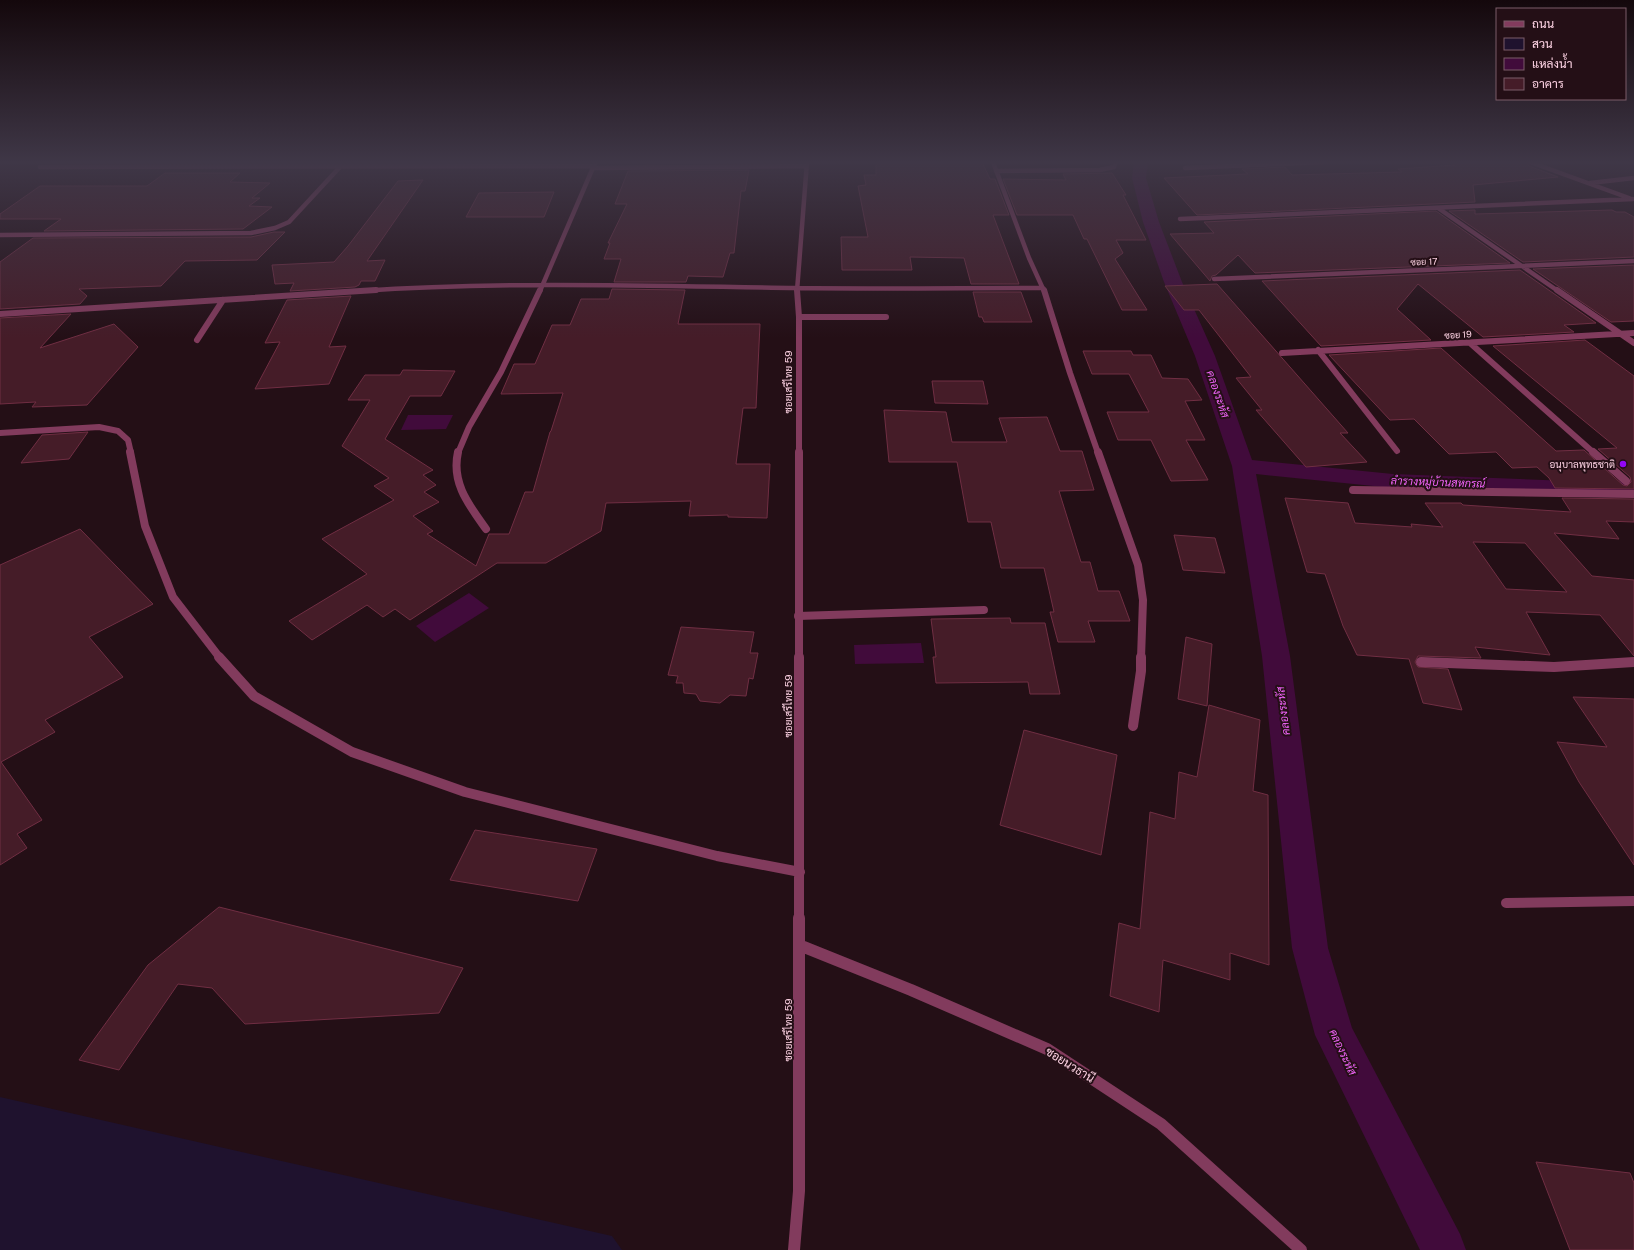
<svg xmlns="http://www.w3.org/2000/svg" width="1634" height="1250" font-family="'Public Sans',Sarabun,sans-serif">
  <rect width="100%" height="100%" fill="#240f16"/>
  <path fill="#1f122e" d="M0,1097L612,1236L622,1250H0Z"/>
  <path fill="#410b3b" d="M408,415H453L446,429L401,430Z
    M469,593L489,608L435,642L416,626Z
    M921,643L924,663L855,664L854,645Z"/>
  <g fill="none" stroke-linecap="round" stroke-linejoin="round">
    <path fill="#410b3b" fill-rule="evenodd" d="M1134,162H1148L1146,178L1159,222L1182,282L1215,356L1252,460L1393,474L1596,482L1634,481V495L1596,496L1393,488L1256,474L1290,656L1328,948L1352,1028L1460,1234L1466,1250H1420L1315,1035L1292,948L1262,656L1232,466L1195,356L1164,282L1143,222L1132,178Z"/>
  </g>
  <path fill="#451c28" stroke="#702e43" fill-rule="evenodd" d="M645,162H751L645,164Z
    M876,162H982L990,179H995L1009,215H993L1019,284H971L964,258L910,257L912,270H842L841,237H868L858,186L866,185L864,175H876Z
    M1451,162H1526L1529,166L1558,177L1473,185L1475,202L1197,215L1164,178L1248,174L1242,169L1285,167L1292,175L1402,172L1398,169L1455,165Z
    M749,170L745,191H741L734,253H730L723,277L688,276L686,282H614L621,259H604L610,243H608L627,204H615L628,171Z
    M165,173H240L230,182L270,183L252,198H260L249,206L272,207L243,229L44,231L61,219H0V214L40,186H147Z
    M1112,173L1126,195H1123L1146,240H1116L1123,253L1115,259L1147,310H1122L1087,239H1084L1073,215H1017L1003,179L1066,180L1063,174Z
    M423,180L367,261L385,260L375,281H361L359,285L355,287L290,291L294,283L275,284L272,265L334,262L348,246L398,181Z
    M554,192L544,217H466L479,193Z
    M1475,210V214L1612,210L1616,212H1625L1634,217V257L1523,262L1449,211Z
    M1436,211L1510,263L1255,273L1238,255L1216,275L1212,276L1210,281L1170,234L1214,233L1204,222Z
    M274,232H285L257,260L185,261L161,286L79,289L87,296L80,304L0,309V262L33,238L251,237Z
    M1634,265V321L1611,322L1533,269Z
    M1520,270L1596,323L1564,325L1574,332L1483,337L1418,284L1397,309L1431,340L1321,346L1262,281Z
    M1217,284L1348,433H1340L1367,462L1306,467L1256,410H1262L1236,378L1251,377L1199,310H1184L1165,286Z
    M612,289L685,290L678,324H760L756,408H743L736,464H770L767,518L728,517V515L689,516L691,501L606,503L601,531L546,563H497L410,620L395,609L383,617L367,605L312,640L289,621L367,574L322,539L394,500L374,486L389,478L342,446L370,400H348L365,375H400L403,370L455,371L441,396H410L385,439L433,470L423,475L436,485L424,492L439,502L413,516L433,531L427,534L476,566L489,534H509L525,492H533L550,432L551,431L563,393L501,394L514,364H535L552,325H570L581,299H609Z
    M973,292H1021L1032,322H984L982,317H979Z
    M351,296L329,347L346,346L329,384L255,389L280,342L265,343L287,300Z
    M71,314L40,348L114,324L138,347L87,405L32,407L36,402L0,404V318Z
    M1585,340L1634,376V489L1555,488L1549,478L1537,467L1512,468L1496,452L1449,454L1414,419L1390,420L1329,355L1441,348L1556,451L1584,450L1623,485L1627,486L1631,482L1630,477L1598,449L1617,448L1493,346Z
    M1083,351H1131L1133,355H1151L1162,378L1188,379L1202,400L1185,401L1205,440H1186L1208,480L1171,481L1151,440H1118L1107,412H1149L1129,374H1092Z
    M932,381H983L988,404L935,403Z
    M884,410L946,412L952,442H1007L999,418L1047,417L1060,451H1082L1094,490L1059,491L1081,562H1090L1098,591H1119L1130,621H1088L1095,642H1058L1050,612H1054L1044,568H1001L991,522H968L957,462H889Z
    M88,432L69,459L21,463L42,435Z
    M1285,498L1348,503L1355,523L1412,527L1411,524L1443,527L1425,503H1461L1463,505L1571,512L1562,498L1634,499V522L1606,521L1619,539L1554,533L1592,576L1634,580V656L1600,615L1526,612L1550,655L1475,647L1481,658L1418,656L1415,662L1418,667L1448,669L1462,710L1423,703L1409,659L1357,655L1343,626L1325,574L1307,572ZM1473,542L1525,543L1567,592L1506,589Z
    M80,529L153,604L89,637L123,677L45,720L55,732L1,762L42,820L17,834L27,848L0,865V565Z
    M1174,535L1215,538L1225,573L1183,570Z
    M1010,618L1011,623H1045L1060,694H1030L1028,682L936,683L933,657H936L931,619Z
    M681,627L754,632L750,653H758L753,679L749,678L746,696L730,695L720,703L700,701L696,694L684,693L683,683H676L678,676L668,675Z
    M1186,637L1212,644L1207,706L1178,699Z
    M1573,697L1634,699V865L1579,782L1557,742L1607,747Z
    M1209,705L1260,720L1253,791L1268,795L1269,965L1230,953V980L1163,960L1159,1012L1110,996L1119,923L1140,929L1150,812L1175,819L1179,772L1197,777Z
    M1024,730L1117,755L1101,855L1000,825Z
    M475,830L597,849L578,901L450,880Z
    M219,907L463,968L439,1013L245,1024L212,988L178,984L119,1070L79,1060L148,965Z
    M1536,1162L1630,1173L1634,1183V1250H1570Z"/>
  <g fill="none" stroke-linecap="round" stroke-linejoin="round">
    <path stroke="#823b5d" stroke-width="6" d="M799,317H886"/>
    <path stroke="#823b5d" stroke-width="8" d="M798,616L984,610"/>
    <path stroke="#823b5d" stroke-width="4.5" d="M993,162L1029,258L1044,291
      M1530,162L1629,198
      M40,167L594,166
      M593,168L807,166
      M1185,168L1323,162
      M996,171L1100,170L1114,167L1116,162
      M1590,183L1634,178
      M1438,208L1558,291
      M1180,219L1633,199
      M0,235L251,233L275,228L289,222L339,168
      M1214,279L1634,261
      M360,291C506,281 650,286 796,288C878,289 961,288 1043,288
      M540,291L595,163
      M797,291L807,162"/>
    <path stroke="#823b5d" stroke-width="6" d="M797,290L799,317V453
      M1044,290L1070,373L1098,453
      M1557,290L1634,343
      M0,314L376,290
      M197,340L223,300
      M1470,343L1594,453
      M1318,350L1397,451
      M1282,353L1634,333
      M0,433L99,427L118,431L128,440L131,453
      M458,453L469,427L501,372L540,290"/>
    <path stroke="#823b5d" stroke-width="8" d="M130,452L145,526L173,597L220,658
      M458,452C451,483 469,505 486,529
      M799,452V658
      M1098,452L1138,565L1143,600L1141,658
      M1593,452L1626,481
      M1353,490L1634,494"/>
    <path stroke="#823b5d" stroke-width="10" d="M219,657L254,696L352,752L465,792L717,856L800,872
      M799,657V919
      M1421,662L1554,667L1634,662
      M1133,726L1141,671V657
      M1506,903L1634,901"/>
    <path stroke="#823b5d" stroke-width="12" d="M799,945L911,990L1047,1049L1161,1124L1301,1250
      M794,1250L799,1191V918"/>
  </g>
  <linearGradient id="sky" x2="0" y2="1"><stop stop-color="#14080c"/><stop offset="0.48" stop-color="#3f3747"/><stop offset="1" stop-color="#3f3747" stop-opacity="0"/></linearGradient>
  <rect width="1634" height="338" fill="url(#sky)"/>
  <circle fill="#9306f7" stroke="#240f16" stroke-width="1.5" cx="1623" cy="464" r="4"/>
  <g text-anchor="middle" stroke-width="4" stroke-linejoin="round" paint-order="stroke">
    <g font-size="9" fill="#fed3e4" stroke="#240f16">
      <text transform="translate(1424 262) rotate(-2)" y="3">ซอย 17</text>
      <text transform="translate(1458 335) rotate(-3)" y="3">ซอย 19</text>
    </g>
    <g font-size="10" fill="#fed3e4" stroke="#240f16">
      <text transform="translate(788 382) rotate(-90)" y="4">ซอยเสรีไทย 59</text>
      <text transform="translate(788 706) rotate(-90)" y="4">ซอยเสรีไทย 59</text>
      <text transform="translate(788 1030) rotate(-90)" y="4">ซอยเสรีไทย 59</text>
    </g>
    <g font-size="10" fill="#fed3e4" stroke="#240f16" text-anchor="end">
      <text x="1615" y="468">อนุบาลพุทธชาติ</text>
    </g>
    <g font-size="11" font-style="italic" fill="#f364fb" stroke="#240f16">
      <text transform="translate(1218 394) rotate(71)" y="4">คลองระหัส</text>
      <text transform="translate(1438 482) rotate(2)" y="4">ลำรางหมู่บ้านสหกรณ์</text>
      <text transform="translate(1283 711) rotate(-97)" y="4">คลองระหัส</text>
      <text transform="translate(1343 1052) rotate(65)" y="4">คลองระหัส</text>
    </g>
    <g font-size="12" fill="#fed3e4" stroke="#240f16">
      <text transform="translate(1070 1065) rotate(32)" y="4">ซอยนวธานี</text>
    </g>
  </g>
  <rect x="1496" y="8" width="130" height="92" fill="#240f16" stroke="#7b5d68"/>
  <rect x="1504" y="21" width="20" height="6" fill="#823b5d" stroke="#7b5d68"/>
  <text x="1532" y="28" font-size="12" fill="#fed3e4">ถนน</text>
  <rect x="1504" y="38" width="20" height="12" fill="#1f122e" stroke="#7b5d68"/>
  <text x="1532" y="48" font-size="12" fill="#fed3e4">สวน</text>
  <rect x="1504" y="58" width="20" height="12" fill="#410b3b" stroke="#7b5d68"/>
  <text x="1532" y="68" font-size="12" fill="#fed3e4">แหล่งน้ำ</text>
  <rect x="1504" y="78" width="20" height="12" fill="#451c28" stroke="#7b5d68"/>
  <text x="1532" y="88" font-size="12" fill="#fed3e4">อาคาร</text>
</svg>
